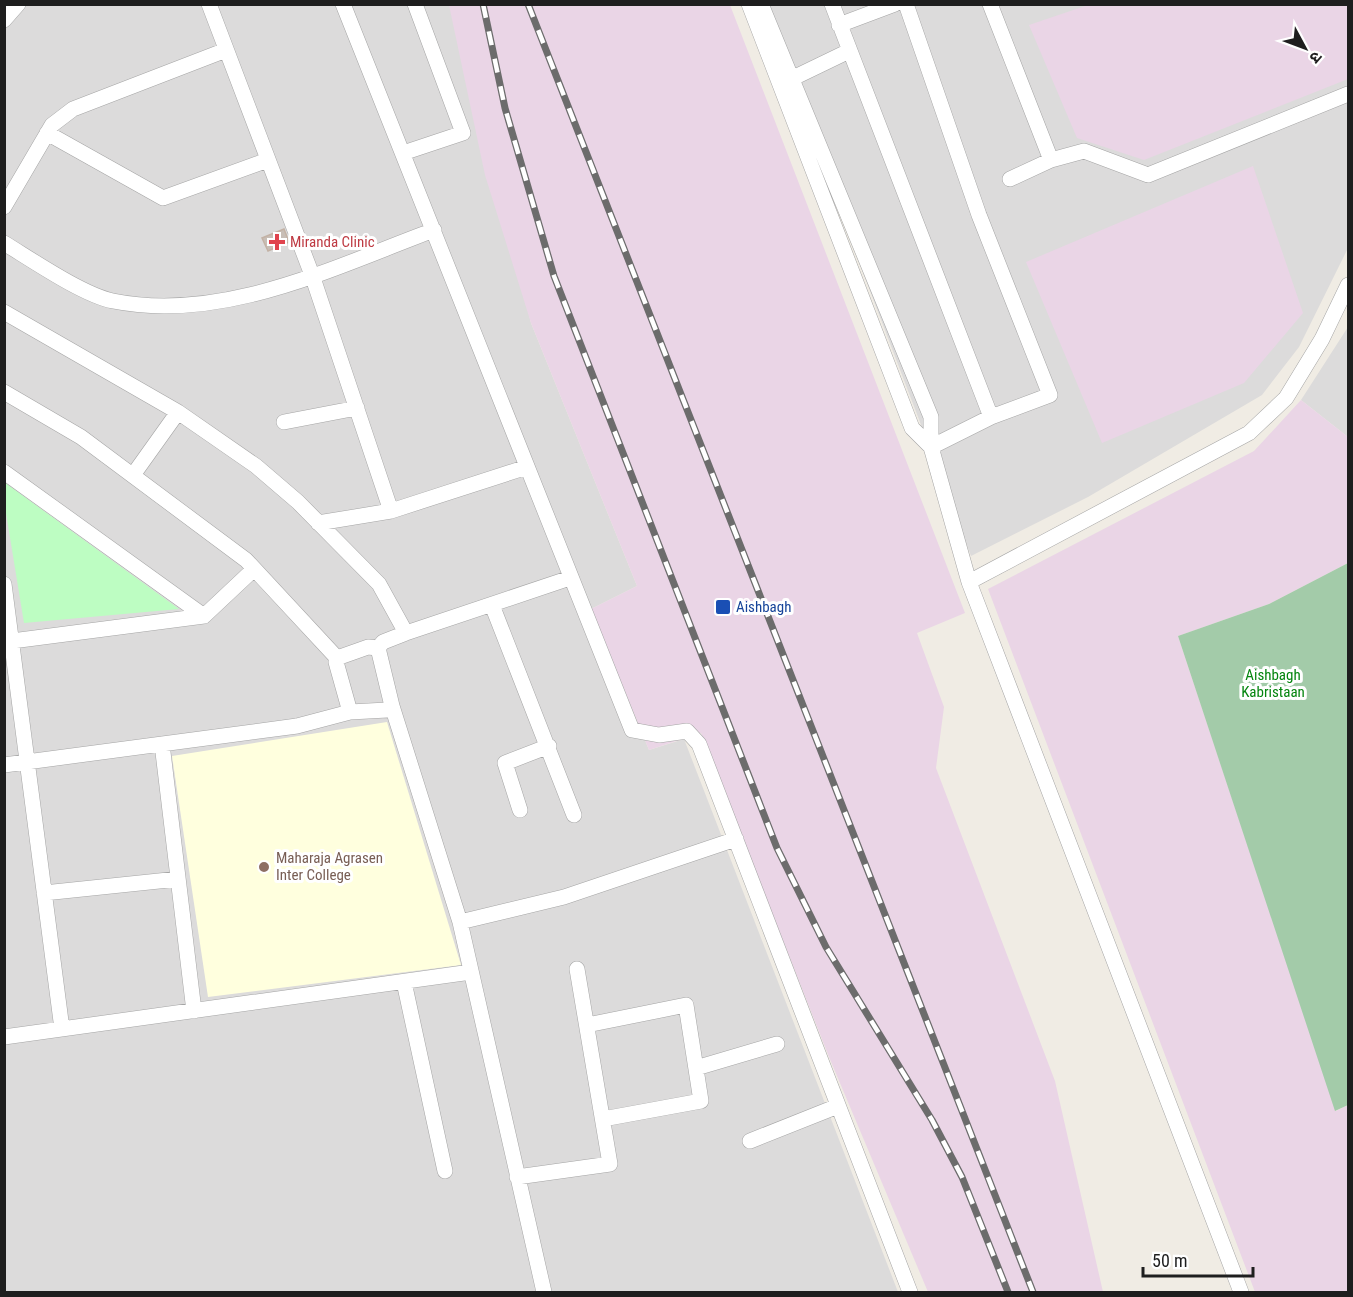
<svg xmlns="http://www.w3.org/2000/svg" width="1353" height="1297" font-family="'Roboto Condensed','Noto Sans Devanagari',sans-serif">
  <rect width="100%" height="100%" fill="#f0ece4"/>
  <path fill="#dcdbdb" d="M5,5H454L531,323L637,586L591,609L649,750L684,739L898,1292H5Z
    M761,5H1348V248L1299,347L1262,395L1088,497L971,556Z
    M1348,327V437L1301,400Z"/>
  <path fill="#ead5e6" d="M1091,4L1348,5V79L1144,160L1077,138L1029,25Z
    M449,5H730L965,613L917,633L944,707L936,768L1055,1081L1103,1292H928L829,1057L701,733L649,750L591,609L637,586L531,323L485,175Z
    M1253,166L1303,313L1244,383L1102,443L1026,262Z
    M1301,400L1348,437V563L1269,604L1178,636L1336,1111L1348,1105V1292H1255L988,589L1254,451Z"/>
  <path fill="#ffffde" d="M387,722L461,965L208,997L172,756Z"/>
  <path fill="#a3cba9" d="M1348,563V1105L1335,1111L1178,636L1269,604Z"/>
  <path fill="#bdfdc2" d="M4,482L179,609L24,623L5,507Z"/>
  <path fill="#c8beb6" stroke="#c3b2a5" stroke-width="1.5" d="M284,229L289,242L268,251L262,238Z"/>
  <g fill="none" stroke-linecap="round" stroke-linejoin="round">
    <defs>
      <path id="minor" d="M209,4L312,275L391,511
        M343,4L632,730L659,735L687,731L699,744L910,1292
        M749,4L912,428L931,447
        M761,4L931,417V447L969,582L1241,1292
        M832,4L991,417
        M906,4L979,215L1050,395L991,417L931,447
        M990,4L1051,160
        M4,20L18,4
        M839,25L895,4
        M791,79L849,51
        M47,133L163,198L268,160
        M403,153L463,133L415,4
        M1010,179L1051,160L1084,151L1148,175L1348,94
        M4,207L52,125L73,109L226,50
        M4,243C32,260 83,295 113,301C223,323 334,267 434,230
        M4,312L178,412L256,466L298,502L379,584L406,633
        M4,392L81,437L246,560L337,658L336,662L350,712
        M284,422L357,408
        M4,472L204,616
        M133,475L178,412
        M318,523L391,511L527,467
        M969,582L1249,433L1286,398L1322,339L1348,285
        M4,584L62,1029
        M492,605L574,815
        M12,641L204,616L254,569
        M378,648L392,706L460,922L544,1292
        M378,648L383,642L406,633L570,578
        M337,658L368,647L378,648
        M162,744L194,1011
        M4,765L297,726L350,712L387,710L392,706
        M520,810L505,763L549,746
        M44,893L178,879
        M460,922L564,897L736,839
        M404,982L445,1171
        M587,1025L686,1005L701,1101L603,1119
        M4,1037L471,972
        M696,1068L777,1044
        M750,1141L838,1106
        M517,1177L610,1164L577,969"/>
    </defs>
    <use href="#minor" stroke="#a5a5a5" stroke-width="16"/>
    <use href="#minor" stroke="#fff" stroke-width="15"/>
    <defs>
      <path id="rail" d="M483,4L505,108L554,276L777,848L826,947L932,1120L962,1177L1008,1292
        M528,4L1033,1292"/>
    </defs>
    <use href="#rail" stroke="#6c6c6c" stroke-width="7"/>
    <use href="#rail" stroke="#fff" stroke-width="4.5" stroke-dasharray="14" stroke-linecap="butt"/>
  </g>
  <path fill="#e0444e" stroke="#fff" stroke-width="2" d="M274 233h6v6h6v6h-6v6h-6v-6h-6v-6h6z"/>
  <rect fill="#1a4fb4" stroke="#fff" stroke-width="2" x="715" y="599" width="16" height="16" rx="3"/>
  <circle fill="#8d6e63" stroke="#fff" stroke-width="2" cx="264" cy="867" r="6"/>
  <g text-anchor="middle" stroke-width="6" stroke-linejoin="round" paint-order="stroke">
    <g font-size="15" fill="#be3a42" stroke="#fff" text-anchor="start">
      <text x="290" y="247">Miranda Clinic</text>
    </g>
    <g font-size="15" fill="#164399" stroke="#fff" text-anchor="start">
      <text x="736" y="612">Aishbagh</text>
    </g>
    <g font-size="15" fill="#04850e" stroke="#fff">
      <text x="1273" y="680">Aishbagh<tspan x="1273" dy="17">Kabristaan</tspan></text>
    </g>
    <g font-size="15" fill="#785e54" stroke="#fff" text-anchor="start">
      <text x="276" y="863">Maharaja Agrasen<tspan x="276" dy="17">Inter College</tspan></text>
    </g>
  </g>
  <rect width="1353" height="1297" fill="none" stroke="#1e1e1e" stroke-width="12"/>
  <g transform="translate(1305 48) rotate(131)" stroke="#ffffff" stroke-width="4.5" paint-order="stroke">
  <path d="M0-4.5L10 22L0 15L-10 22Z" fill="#1e1e1e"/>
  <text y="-9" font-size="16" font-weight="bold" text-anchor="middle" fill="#1e1e1e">उ</text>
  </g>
  <path d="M1143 1267v9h110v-9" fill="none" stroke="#1e1e1e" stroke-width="3"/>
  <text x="1152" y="1267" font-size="18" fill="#1e1e1e" stroke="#ffffff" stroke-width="4.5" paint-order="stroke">50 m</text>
</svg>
